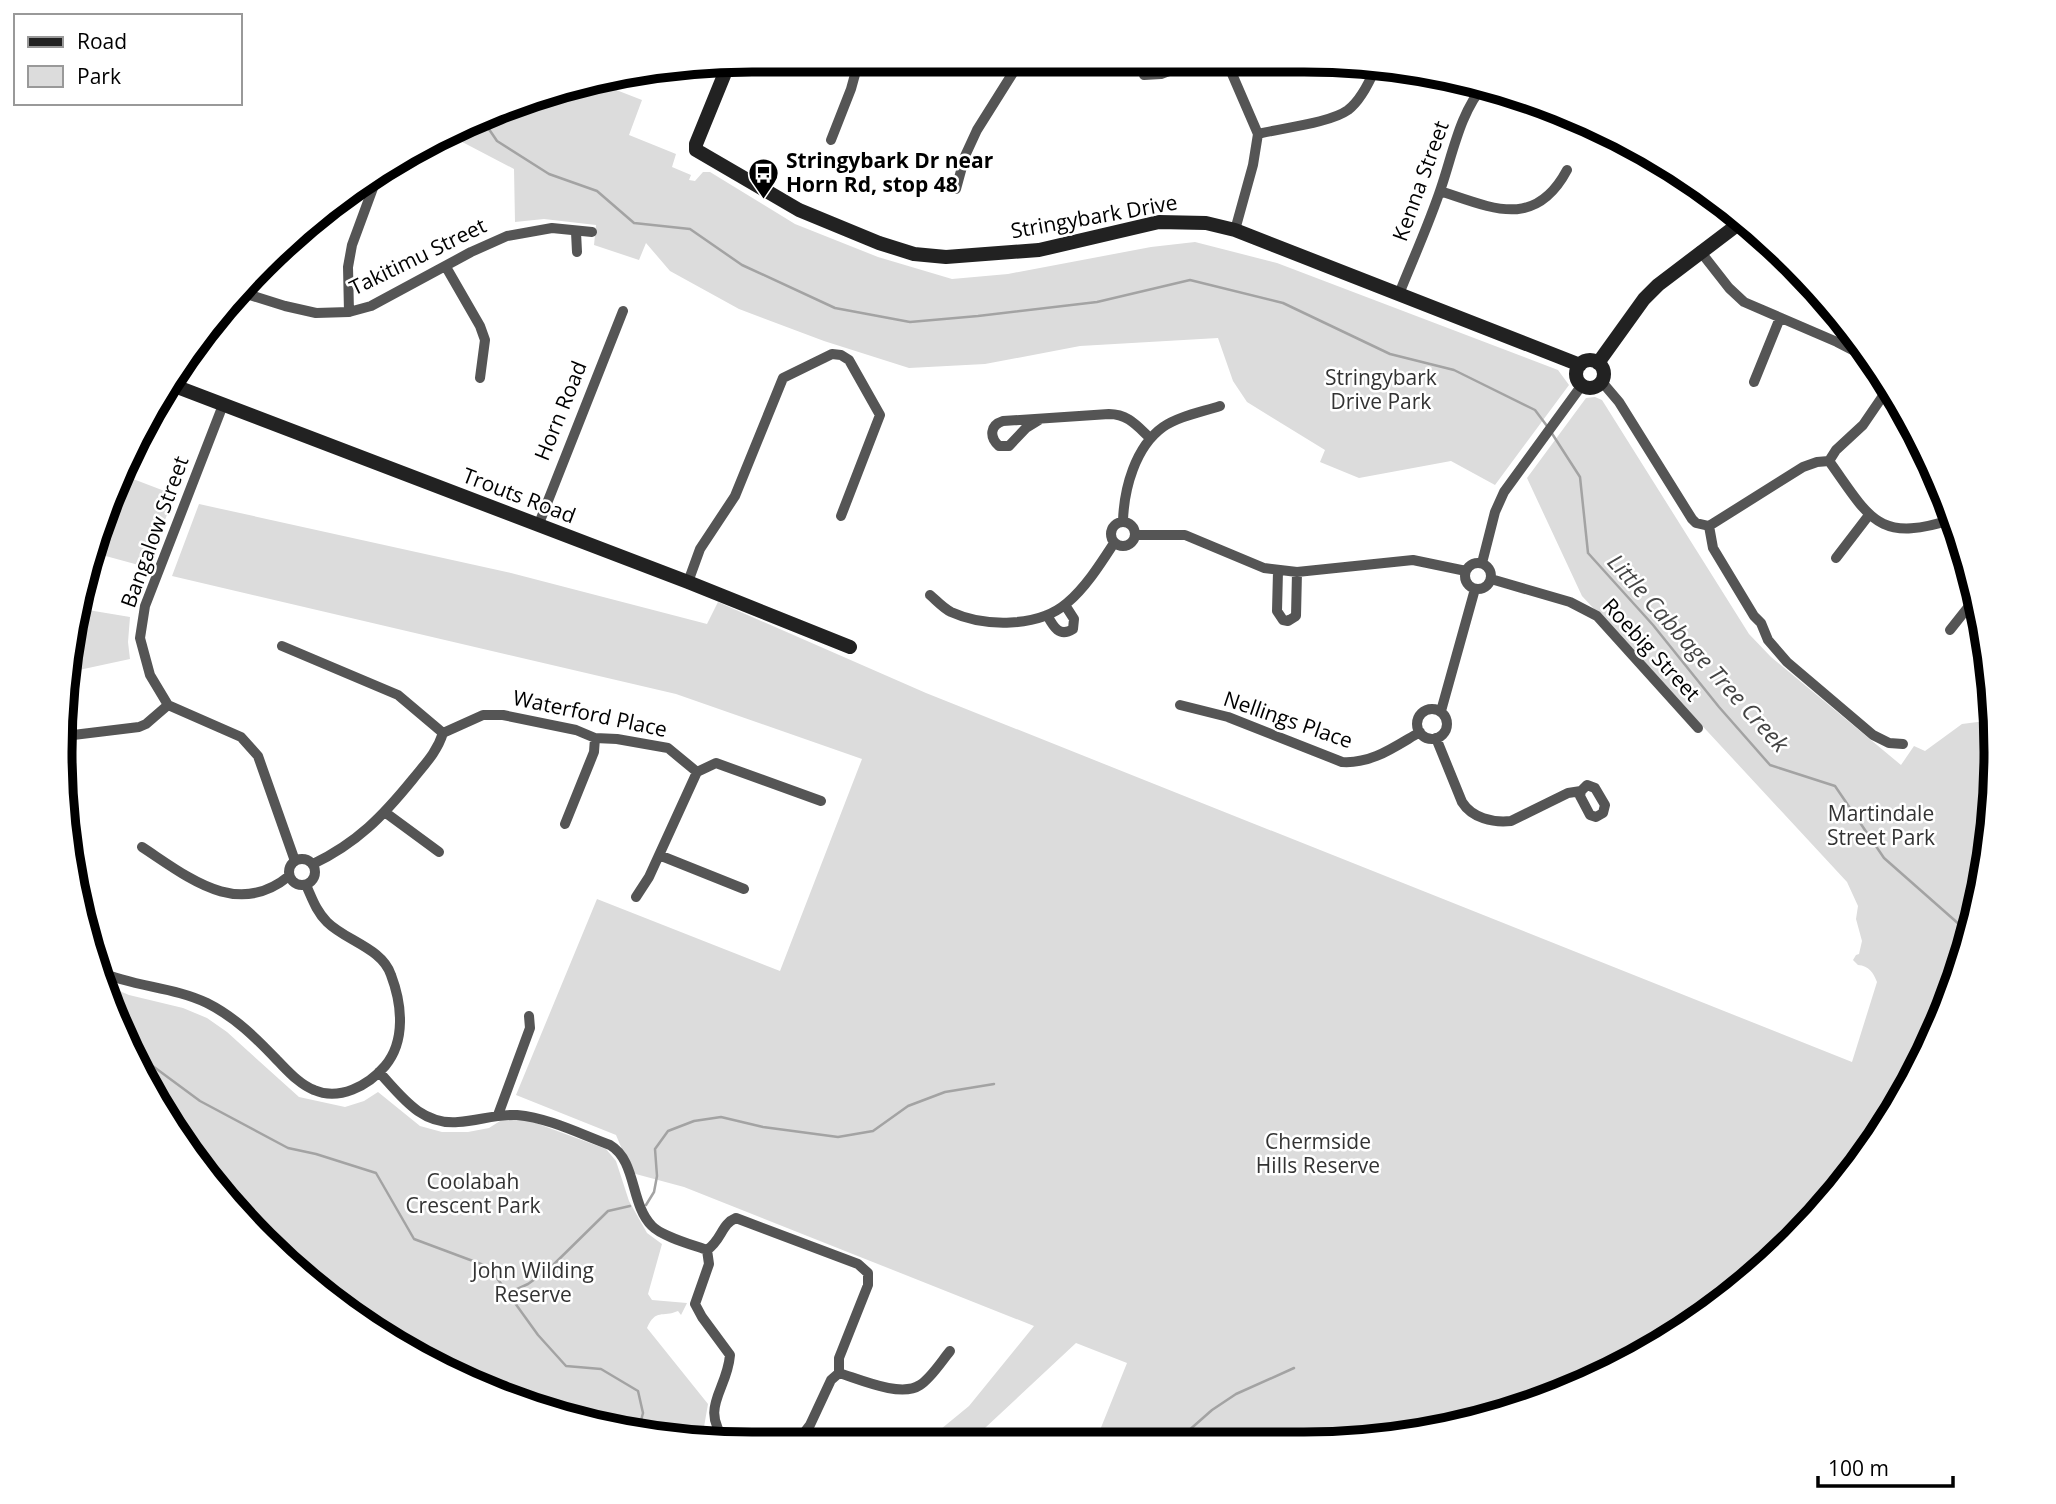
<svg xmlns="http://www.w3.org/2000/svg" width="2056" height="1504" font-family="'Open Sans',sans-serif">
  <rect width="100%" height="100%" fill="#fff"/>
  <path fill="#dcdcdc" d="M593,81L642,100L629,135L676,154L672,167L691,175L689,180L695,181L703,172H710L795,224L878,257L952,279L1008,274L1151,247L1195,242L1277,263L1558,370L1569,385L1495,485L1451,461L1359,478L1320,462L1325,450L1247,402L1233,381L1218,338L1080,346L985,364L909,368L824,341L739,309L670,271L646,243L639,260L594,245L596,225L544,219L515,222L514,169L447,134C492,110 542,87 593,81Z
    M1595,397L1602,400L1749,634L1771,657L1901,765L1914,746L1925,751L1962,724L1993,720L1995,715L1992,810L1988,816L1991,820V842L1960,974L1904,1098L1825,1208L1726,1301L1569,1392L1395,1439L1096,1440L1127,1363L1076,1343L971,1441L893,1442L941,1429L969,1406L1034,1326L684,1187L632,1173L616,1135L516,1095L597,899L780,971L862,759L676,694L172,576L199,504L511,573L707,624L718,602L926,693L1852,1062L1877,982C1873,972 1869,966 1858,965L1853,960L1856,955L1859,954L1862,941L1856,919L1858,906L1847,882L1582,596L1527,478L1586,398Z
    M120,474L175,495L146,567L91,552Z
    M76,608L130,617L128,642L130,659L65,673V661Z
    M103,984L129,995L183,1008L207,1018L227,1032L299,1097L345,1107L364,1101L378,1092L420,1126L442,1132H468L489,1128L500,1121L525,1119L606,1149L616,1161L629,1201L647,1233L662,1244L648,1294L652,1300L687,1303L681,1315L678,1311C662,1318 656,1308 647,1328L708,1404L704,1427L691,1440L572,1421L445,1373L296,1273L203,1174L112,1017Z"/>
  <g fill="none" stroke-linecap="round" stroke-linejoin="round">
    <path stroke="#a3a3a3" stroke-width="2.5" d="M480,116L497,141L549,174L597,191L634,223L690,229L742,265L835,308L910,322L978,316L1097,302L1190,280L1283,303L1390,354L1454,370L1535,410L1547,426
      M1551,432L1580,477L1588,553L1653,625L1719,707L1770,765L1835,786L1884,858L1969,933
      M131,1050L200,1101L288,1148L316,1154L376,1173L414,1239L489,1267L538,1335L566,1366L601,1369L638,1391L643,1413L638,1432
      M646,1205L654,1192L657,1176L655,1149L668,1131L694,1121L721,1117L763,1127L838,1137L873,1131L908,1106L945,1092L994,1084
      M508,1293L528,1284L549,1269L608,1211L630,1206
      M1178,1440L1212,1410L1236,1394L1294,1368"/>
    <path stroke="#555" stroke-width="10" d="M1226,60L1258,134L1253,165L1235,230
      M1144,75L1161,74L1198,60
      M1258,134C1282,128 1330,123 1348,110C1361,100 1369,83 1375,69
      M831,140L851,89L859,60
      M956,189L965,156L977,130L1021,60
      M1440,191C1492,208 1535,230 1567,170
      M576,232L577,252
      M1700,251L1729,288L1744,302L1837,342L1872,360
      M446,267L480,326L485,340L480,378
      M237,291L285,306L316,313L349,312L371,306L471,252L507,236L552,228L592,232
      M1399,294C1413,259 1429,224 1441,188C1453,153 1460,112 1485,84
      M349,312L348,267L352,245L380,169
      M1602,382L1619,402L1692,519L1696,523L1709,526L1713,548L1754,616L1761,623L1768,640L1787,662L1873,735L1889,743L1903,744
      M1754,382L1780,318
      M223,405L145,606L140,638L150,675L168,705L241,737L258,756L295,861
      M1039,420L1026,428L1009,446H999C989,437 990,425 1003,421L1109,414C1128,414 1137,426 1150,438
      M1829,461C1870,518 1877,544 1953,519
      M1123,521C1124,489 1135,447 1163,427C1179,416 1202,412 1220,406
      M1111 534a12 12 0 1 1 24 0a12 12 0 1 1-24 0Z
      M538,526L623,311
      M1709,526L1803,467L1817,462L1829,461L1836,450L1863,425L1889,387
      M1136,535H1185L1264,568L1297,572L1413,560L1466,571
      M1836,558L1869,515
      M1465 576a13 13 0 1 1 26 0a13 13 0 1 1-26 0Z
      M1482,563L1495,512L1504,492L1582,385
      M1278,571L1277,611L1283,620L1288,621L1296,616L1297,572
      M1491,579L1570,602L1597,616L1698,728
      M688,582L700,549L735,496L783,378L832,354L841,355L849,360L880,415L841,516
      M930,595C937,601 943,608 951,612C984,627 1038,628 1067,603C1086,587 1101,563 1114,543
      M1047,615C1053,626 1059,638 1073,629L1074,619L1065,605
      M1950,630L1977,596
      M282,646L398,695L443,733
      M1180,705L1228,717L1342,762C1372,764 1394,747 1420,732
      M1417 724a15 15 0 1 1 30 0a15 15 0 1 1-30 0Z
      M1441,711L1475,589
      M65,736L139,727L146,724L168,705
      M1436,738L1462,802C1472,818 1493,823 1511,821L1568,793L1581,791L1587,785L1595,788L1605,805L1603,813L1596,817L1590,815L1580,796L1581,791
      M386,813L439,852
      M565,824L594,752L595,738
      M142,847C188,877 237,919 289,876
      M659,855L744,889
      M289 872a13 13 0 1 1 26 0a13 13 0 1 1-26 0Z
      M313,864C357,843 383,816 413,779C425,764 437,752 443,733L483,715H503L576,730L595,738L617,739L668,748L697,772L716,763L821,801
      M636,897L649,877L697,772
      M100,972C135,987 174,987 207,1003C235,1017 256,1038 277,1060C288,1071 299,1084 314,1090C339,1101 368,1086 385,1066C406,1041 402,1004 391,975C382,948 346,941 327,922C316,911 312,898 306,885
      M379,1072C402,1097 421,1125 458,1122C478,1121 496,1114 517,1115C549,1118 580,1134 610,1145C637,1161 630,1204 652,1226C661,1236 693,1245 707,1250
      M498,1115L530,1028L529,1016
      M839,1373C859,1379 901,1398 920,1385C931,1378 941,1362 950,1351
      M727,1443C698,1407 727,1392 730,1355L702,1317L695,1304L709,1264L707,1250C722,1240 721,1224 736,1218L858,1264L868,1273V1285L839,1358V1373L831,1380L810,1425L797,1442"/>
    <path stroke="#222" stroke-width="14" d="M729,63L696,144V150L799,210L879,243L914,254L946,257L1039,250L1159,222L1206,223L1235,230L1580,365
      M1576 374a14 14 0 1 1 28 0a14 14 0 1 1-28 0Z
      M1598,363L1644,299L1658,285L1745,219
      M172,385L688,582L850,647"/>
  </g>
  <defs>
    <symbol id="bus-pin" viewBox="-11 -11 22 30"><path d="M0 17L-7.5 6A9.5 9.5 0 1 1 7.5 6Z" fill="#000" stroke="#fff"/><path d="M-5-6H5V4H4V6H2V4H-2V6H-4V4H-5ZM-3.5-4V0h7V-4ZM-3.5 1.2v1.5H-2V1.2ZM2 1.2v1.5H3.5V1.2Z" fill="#fff"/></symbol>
  </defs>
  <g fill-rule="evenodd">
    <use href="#bus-pin" x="746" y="156" width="35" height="47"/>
  </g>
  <g text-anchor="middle" stroke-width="5" stroke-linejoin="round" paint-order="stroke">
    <g font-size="21" font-weight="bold" fill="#000" stroke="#fff" text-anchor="start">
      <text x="786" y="168">Stringybark Dr near<tspan x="786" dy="24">Horn Rd, stop 48</tspan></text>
    </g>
    <g font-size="21" fill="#000" stroke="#fff">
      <text transform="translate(1421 181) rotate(-70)" y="7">Kenna Street</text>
      <text transform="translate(1094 217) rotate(-10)" y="7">Stringybark Drive</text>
      <text transform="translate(418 257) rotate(-26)" y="7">Takitimu Street</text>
      <text transform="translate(561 411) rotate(-68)" y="7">Horn Road</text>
      <text transform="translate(519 496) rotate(21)" y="7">Trouts Road</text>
      <text transform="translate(155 532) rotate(-70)" y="7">Bangalow Street</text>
      <text transform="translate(1651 650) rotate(47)" y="7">Roebig Street</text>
      <text transform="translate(590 714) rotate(12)" y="7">Waterford Place</text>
      <text transform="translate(1288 720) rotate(19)" y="7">Nellings Place</text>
    </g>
    <g font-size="21" fill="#333" stroke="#fff">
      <text x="1381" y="385">Stringybark<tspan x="1381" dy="24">Drive Park</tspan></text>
      <text x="1881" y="821">Martindale<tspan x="1881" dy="24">Street Park</tspan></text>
      <text x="1318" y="1149">Chermside<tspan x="1318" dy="24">Hills Reserve</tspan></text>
      <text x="473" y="1189">Coolabah<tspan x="473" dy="24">Crescent Park</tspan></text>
      <text x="533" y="1278">John Wilding<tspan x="533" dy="24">Reserve</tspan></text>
    </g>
    <g font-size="23" font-style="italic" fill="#444" stroke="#fff">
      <text transform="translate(1698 653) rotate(48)" y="8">Little Cabbage Tree Creek</text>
    </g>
  </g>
  <path d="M0 0H2056V1504H0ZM752 72H1304A680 680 0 0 1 1984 752V752A680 680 0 0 1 1304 1432H752A680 680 0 0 1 72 752V752A680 680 0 0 1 752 72Z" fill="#fff" fill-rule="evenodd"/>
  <path fill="none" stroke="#000" stroke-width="9" d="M752 72H1304A680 680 0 0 1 1984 752V752A680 680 0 0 1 1304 1432H752A680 680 0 0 1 72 752V752A680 680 0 0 1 752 72Z"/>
  <rect x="14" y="14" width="228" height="91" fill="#ffffff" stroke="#999999" stroke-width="2"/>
  <rect x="28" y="37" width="35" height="10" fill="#222222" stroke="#999999" stroke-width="2"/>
  <text x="77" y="49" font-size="21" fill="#000000">Road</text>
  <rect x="28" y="66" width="35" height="21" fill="#dcdcdc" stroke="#999999" stroke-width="2"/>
  <text x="77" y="84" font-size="21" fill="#000000">Park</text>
  <path d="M1818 1476v10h135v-10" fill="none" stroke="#000000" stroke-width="3.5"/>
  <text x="1828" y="1476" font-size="21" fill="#000000" stroke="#ffffff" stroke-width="5" paint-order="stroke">100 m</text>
</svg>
